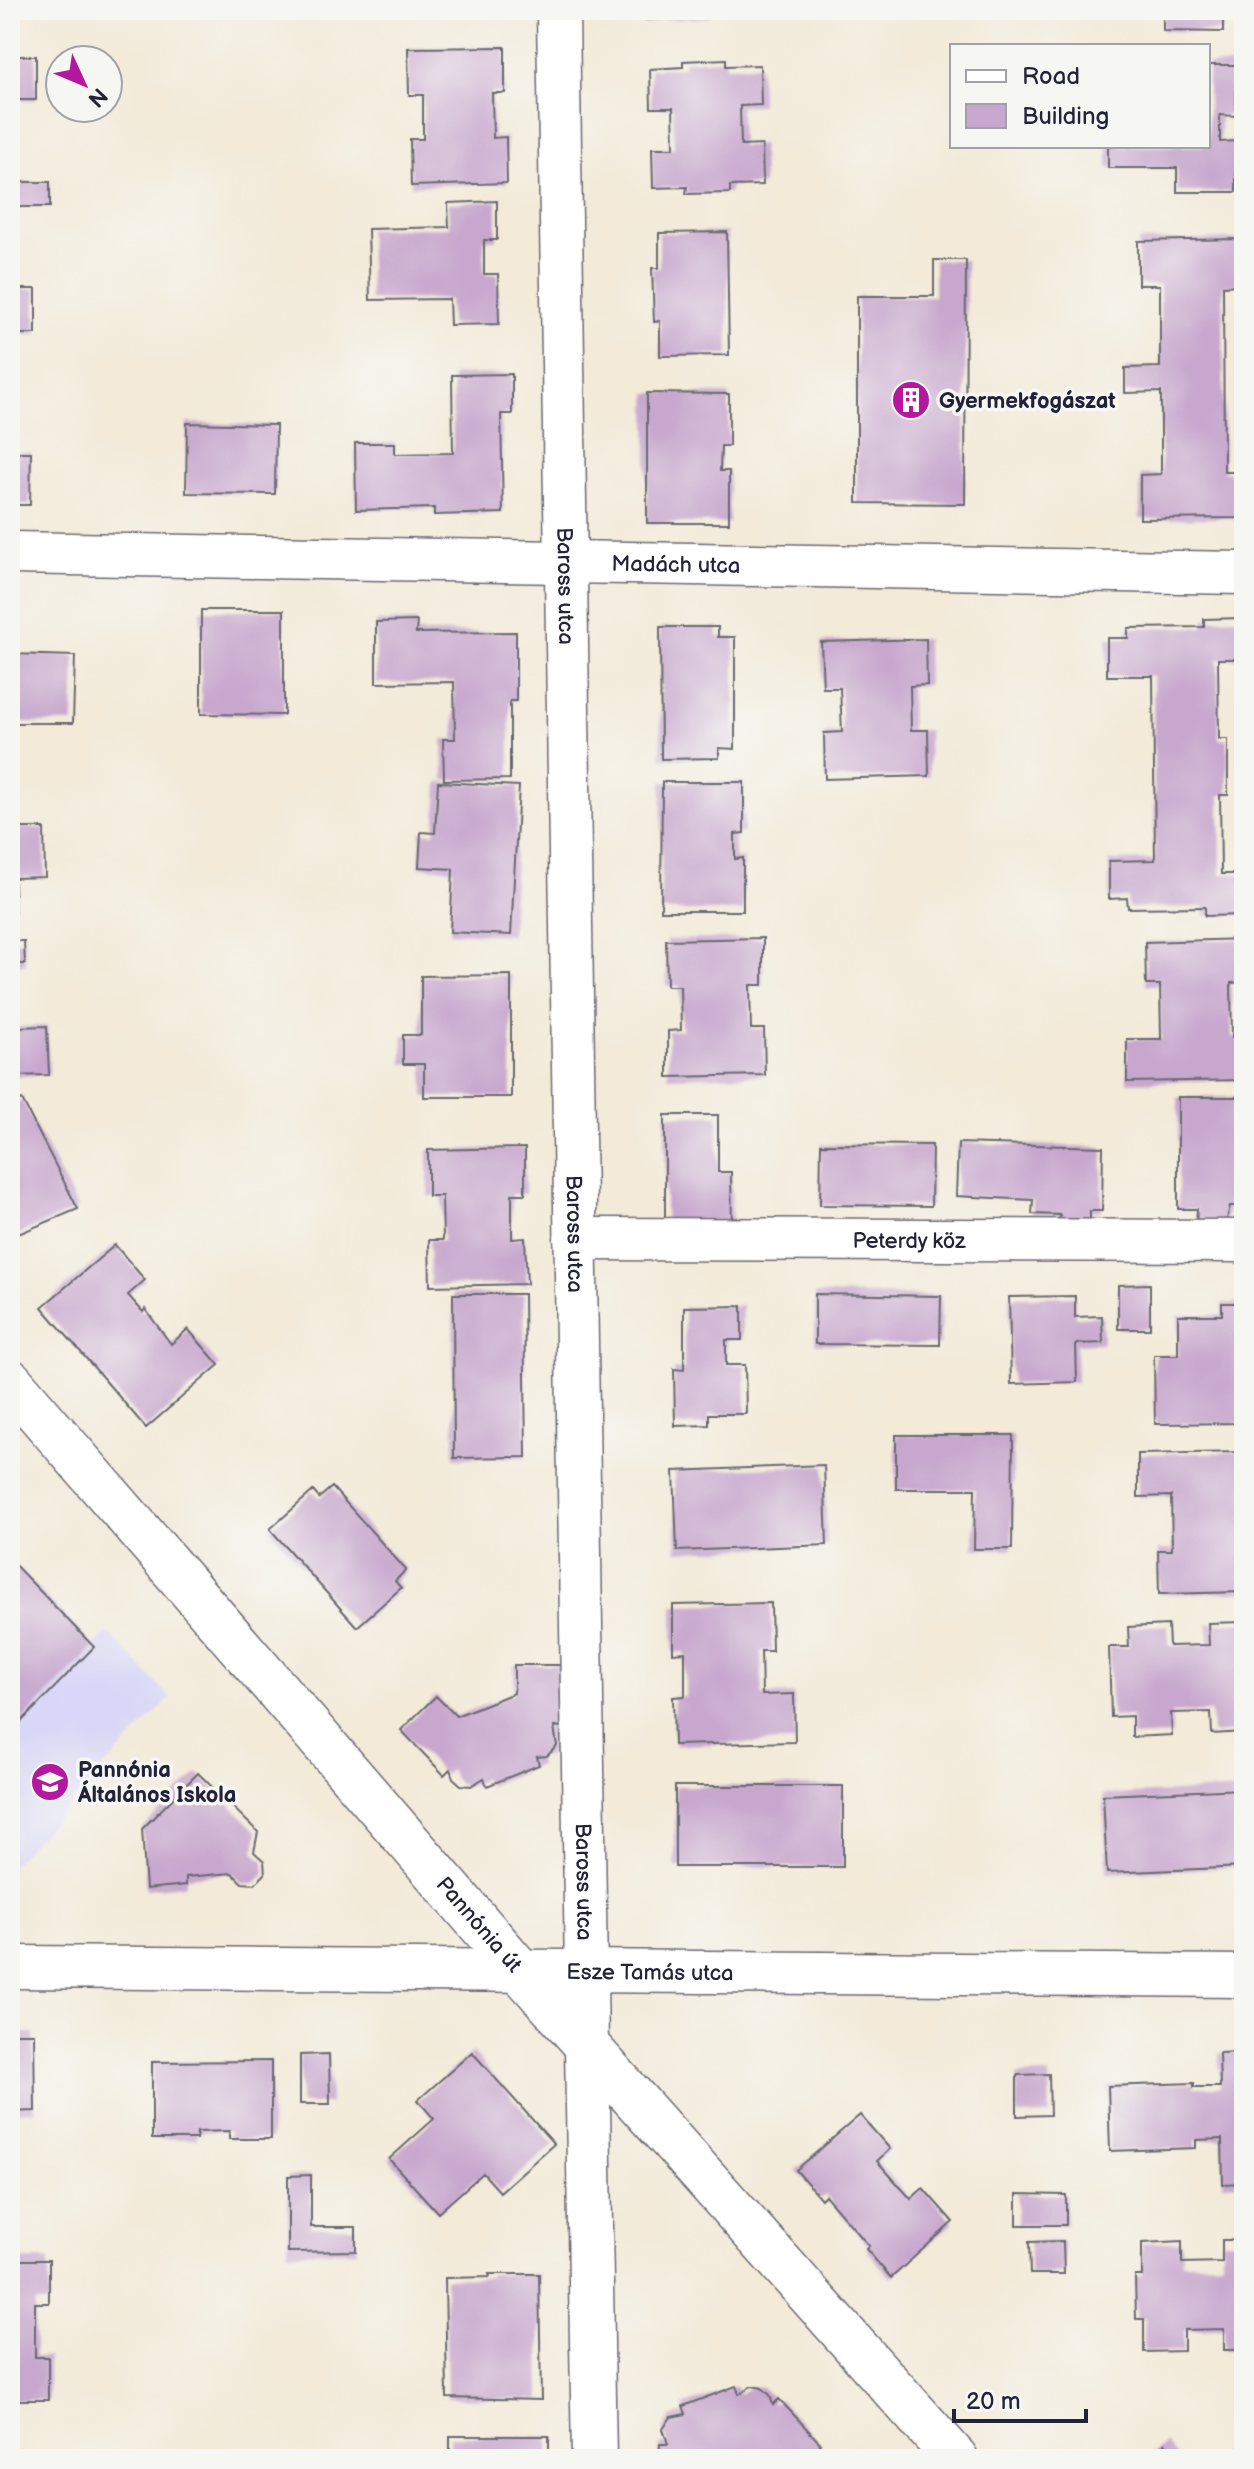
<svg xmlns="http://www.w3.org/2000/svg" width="1254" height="2469" font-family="'Balsamiq Sans',sans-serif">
  <rect width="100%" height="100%" fill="#f6f6f2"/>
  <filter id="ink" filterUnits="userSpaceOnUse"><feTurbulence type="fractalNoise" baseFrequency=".0125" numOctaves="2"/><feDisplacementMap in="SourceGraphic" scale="16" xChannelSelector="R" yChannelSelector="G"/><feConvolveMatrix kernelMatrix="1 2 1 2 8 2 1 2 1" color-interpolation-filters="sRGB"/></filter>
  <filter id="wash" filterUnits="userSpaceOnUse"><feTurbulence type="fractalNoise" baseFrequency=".006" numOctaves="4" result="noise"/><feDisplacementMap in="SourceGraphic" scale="32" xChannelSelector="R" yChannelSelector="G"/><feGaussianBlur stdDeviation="1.8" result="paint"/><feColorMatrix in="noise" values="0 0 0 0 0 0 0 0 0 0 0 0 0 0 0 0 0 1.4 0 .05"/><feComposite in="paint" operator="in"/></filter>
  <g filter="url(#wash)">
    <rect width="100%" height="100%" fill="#f3ead8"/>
    <path fill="#d9d7f7" d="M10,1560L94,1646L108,1632L170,1698L10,1867Z"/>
    <g id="blocks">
      <path fill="#c7a7ce" d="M647,10H710V17L647,20Z
        M1163,10H1223V32L1163,31Z
        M505,47V93H492L493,138L506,137L507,183L411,186L410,139H423V95H409L408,48Z
        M10,56H36V100H14L15,182H50V207H15V289H36V334H10Z
        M726,59V66L760,65L761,105L740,106L741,146L762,145L763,185L730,186V193L686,194L687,187L653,188L652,148H674L673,108H651L650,69L683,67V61Z
        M1208,65H1236V116L1220,115V142L1236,141V192H1177V168H1108V146H1208Z
        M497,201V240H484V274H498L499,324L450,325L449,299L370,300L368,229L449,227L448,203Z
        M727,232L729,355L660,356V321L654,322L652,268H659V233Z
        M1238,239V285L1223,286L1224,472H1240V518L1140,519V475L1161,474V392L1125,393V368L1160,367V285H1138V241Z
        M934,260H966L965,504L857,503V296H934Z
        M10,371H18V398H10Z
        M512,374V414H501L503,513L434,515V508L356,510L355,443H395V454L453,453L452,375Z
        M647,393L729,394V446H721L720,471H729V523H647Z
        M187,423L276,425L275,494L186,493Z
        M10,452H31L30,505H10Z
        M201,610H284V715L201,714Z
        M1242,618L1243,659H1218L1219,739H1228V795H1220L1221,874H1244V915L1205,916V907L1128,908L1127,898L1109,899V861L1155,860L1153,676H1107V638H1128V628L1204,627V619Z
        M417,621L416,633L516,632V701H510V779L444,780L443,739H455L454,682L376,683V622Z
        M660,627H718V637H735V749L719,748V758L661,759Z
        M926,639L927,685L910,686L911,730H928L929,776L825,779L824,733L842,732L840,688H823L821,642Z
        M10,654L75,656L73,723H14V742H10Z
        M438,782L519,786L511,935L450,932L453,869L419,867L421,832L435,833Z
        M662,782H744V833L735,834V859L743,858V911H661Z
        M10,828H44L45,877L14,878L15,941H24L25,964H15L17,1027L47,1026L49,1075L10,1076Z
        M763,938V985H750L751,1029H764L765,1075L668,1077V1031L681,1030L680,986H667L666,940Z
        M1244,939V982L1231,983L1232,1037L1244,1036V1080L1127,1082V1039H1161L1160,985H1146L1145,942Z
        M511,975V1097H424V1064H403V1035H421V976Z
        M1178,1097H1244V1206H1230L1226,1223H1196L1197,1209H1178Z
        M22,1100L78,1209L16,1235L10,1222V1105Z
        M665,1115H718V1172H731L732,1230H665Z
        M958,1143L1103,1147L1102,1211H1090V1225H1059L1060,1215L1032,1214L1033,1200L956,1196Z
        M821,1144L932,1145L931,1206L820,1205Z
        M525,1148V1194H512V1239L525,1238L527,1284L430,1286L429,1240H443L442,1196H428V1150Z
        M115,1245L145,1280L128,1295L143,1312L145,1309L171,1344L188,1329L219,1365L146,1428L42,1307Z
        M1150,1284V1329H1118V1285Z
        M453,1294H524L526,1457L454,1458Z
        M815,1294L941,1296L940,1345L815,1344Z
        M1075,1296V1317L1102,1316L1103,1343L1076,1344L1077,1382L1011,1384L1009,1297Z
        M1222,1303H1244V1423L1155,1424L1154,1355H1178V1315H1222Z
        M742,1306V1340H726V1365H745L746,1414H709V1425L675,1426L674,1369L684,1370V1307Z
        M896,1435H1013L1012,1549H974L975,1489H896Z
        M1244,1452V1592L1159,1594L1158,1550H1172L1171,1496L1138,1497V1454Z
        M824,1465L827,1545L677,1551L674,1471Z
        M332,1487L406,1570L395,1581L401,1588L357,1627L270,1529L313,1491L319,1498Z
        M10,1560L94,1647L21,1722L10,1711Z
        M771,1603L772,1651H761L762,1695L794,1694L795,1742L674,1745L673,1697L685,1696V1652L673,1653V1605Z
        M1244,1622V1732L1212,1734L1211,1712L1171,1713L1172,1735L1132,1737V1716L1111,1717L1109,1647H1129L1128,1627L1168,1625L1169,1646L1209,1645L1208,1623Z
        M514,1665H563L562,1726L554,1727L557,1746L547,1756L537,1757L539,1765L487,1786L484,1778L471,1786L461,1785L453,1778L450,1769L444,1775L401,1730L436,1696L456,1716L514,1693Z
        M198,1773L258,1832L254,1852L264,1861L265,1874L255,1884L242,1883L232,1873L186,1877V1885L146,1889L142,1829Z
        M675,1786H843V1867H675Z
        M1244,1789V1867L1107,1873L1103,1795Z
        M10,2033H34L35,2111L10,2112Z
        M472,2052L554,2144L500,2192L483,2173L438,2213L389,2159L434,2119L418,2100Z
        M1244,2052V2183L1223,2184L1222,2139L1196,2140V2148L1110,2151L1108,2086L1194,2083V2087H1220L1219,2053Z
        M329,2054L330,2104H300V2055Z
        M271,2061V2139H229V2131L197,2132L196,2139H152V2062Z
        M1049,2074L1050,2115L1017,2116V2075Z
        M860,2115L890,2149L877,2161L911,2199L923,2188L953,2222L891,2278L866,2249L869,2246L825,2195L821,2199L796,2170Z
        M311,2175V2227H356V2251L288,2252V2176Z
        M1017,2194L1066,2195V2225H1017Z
        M1222,2240H1244V2350H1224V2329L1184,2330V2351L1144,2352V2319H1136L1135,2276H1142V2243L1182,2241V2263L1222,2262Z
        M1063,2241L1064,2274H1030L1029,2242Z
        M10,2260H49V2303H35V2357H48V2400H10Z
        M489,2274H539L541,2400L447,2398L445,2278L490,2277Z
        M736,2386L739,2394L752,2386L762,2388L770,2395L773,2405L779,2399L821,2444L804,2459H659L660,2444H668L663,2429L671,2417L686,2414L683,2406Z
        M450,2436H549V2459H450Z
        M1165,2443L1179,2459H1147Z"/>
    </g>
  </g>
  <g filter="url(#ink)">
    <use href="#blocks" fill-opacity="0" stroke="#6b6872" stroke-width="2"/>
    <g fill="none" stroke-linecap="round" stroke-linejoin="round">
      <defs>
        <g id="minor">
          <path id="s1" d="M558,10L587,2047"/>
          <path id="s2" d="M10,553L1244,573"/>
          <path id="s3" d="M575,1239L1244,1241"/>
          <path id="s4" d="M10,1967L1244,1976"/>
        </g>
        <g id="tertiary">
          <path id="s5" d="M10,1381L523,1974L956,2459"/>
          <path d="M587,2047L594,2459"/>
        </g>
      </defs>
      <use href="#minor" stroke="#6b6872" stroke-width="45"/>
      <use href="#tertiary" stroke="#6b6872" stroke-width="47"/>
      <use href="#minor" stroke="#fff" stroke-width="42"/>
      <use href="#tertiary" stroke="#fff" stroke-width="44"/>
    </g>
  </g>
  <defs>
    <symbol id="building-disc" viewBox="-11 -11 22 22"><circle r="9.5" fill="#b5179e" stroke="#f6f6f2"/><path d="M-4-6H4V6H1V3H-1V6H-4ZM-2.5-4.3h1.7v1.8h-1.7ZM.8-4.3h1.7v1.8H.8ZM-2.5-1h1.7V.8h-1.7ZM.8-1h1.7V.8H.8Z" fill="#fff"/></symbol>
    <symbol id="school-disc" viewBox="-11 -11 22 22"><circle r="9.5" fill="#b5179e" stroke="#f6f6f2"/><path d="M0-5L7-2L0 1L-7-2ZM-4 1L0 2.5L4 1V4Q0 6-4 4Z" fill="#fff"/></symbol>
  </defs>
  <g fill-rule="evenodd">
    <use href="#building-disc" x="889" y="378" width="44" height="44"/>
    <use href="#school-disc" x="28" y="1760" width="44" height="44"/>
  </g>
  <g text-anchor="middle" stroke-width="7" stroke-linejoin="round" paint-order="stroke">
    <g font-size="22" font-weight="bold" fill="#22223b" stroke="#f6f6f2" text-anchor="start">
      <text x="939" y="408">Gyermekfogászat</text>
      <text x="78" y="1777">Pannónia<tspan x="78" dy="25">Általános Iskola</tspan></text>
    </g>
    <g font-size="22" fill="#22223b" stroke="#f6f6f2">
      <text dy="8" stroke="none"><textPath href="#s2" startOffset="666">Madách utca</textPath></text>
      <text dy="8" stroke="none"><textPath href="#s1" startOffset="576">Baross utca</textPath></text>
      <text dy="8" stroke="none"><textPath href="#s1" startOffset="1224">Baross utca</textPath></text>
      <text dy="8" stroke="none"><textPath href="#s3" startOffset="334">Peterdy köz</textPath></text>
      <text dy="8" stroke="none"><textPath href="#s1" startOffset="1872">Baross utca</textPath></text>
      <text dy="8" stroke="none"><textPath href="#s5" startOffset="718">Pannónia út</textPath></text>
      <text dy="8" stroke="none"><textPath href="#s4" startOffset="640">Esze Tamás utca</textPath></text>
    </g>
  </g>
  <rect width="1254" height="2469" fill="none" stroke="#f6f6f2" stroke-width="40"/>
  <rect x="950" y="44" width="260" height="104" fill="#f6f6f2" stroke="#a1a1a9" stroke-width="2"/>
  <rect x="966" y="70" width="40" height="12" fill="#ffffff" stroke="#a1a1a9" stroke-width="2"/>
  <text x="1022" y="84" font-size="24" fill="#22223b">Road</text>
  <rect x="966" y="104" width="40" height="24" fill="#c7a7ce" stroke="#a1a1a9" stroke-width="2"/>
  <text x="1022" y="124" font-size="24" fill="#22223b">Building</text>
  <g transform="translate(84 84) rotate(134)"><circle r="38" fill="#f6f6f2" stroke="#a1a1a9" stroke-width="2"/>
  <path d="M0-6L14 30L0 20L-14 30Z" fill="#b5179e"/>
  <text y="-12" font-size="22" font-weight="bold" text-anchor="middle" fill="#22223b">N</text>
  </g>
  <path d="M954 2409v12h132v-12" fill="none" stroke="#22223b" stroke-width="4"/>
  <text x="966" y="2409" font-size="24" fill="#22223b" stroke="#f6f6f2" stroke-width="6" paint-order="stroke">20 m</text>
</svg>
